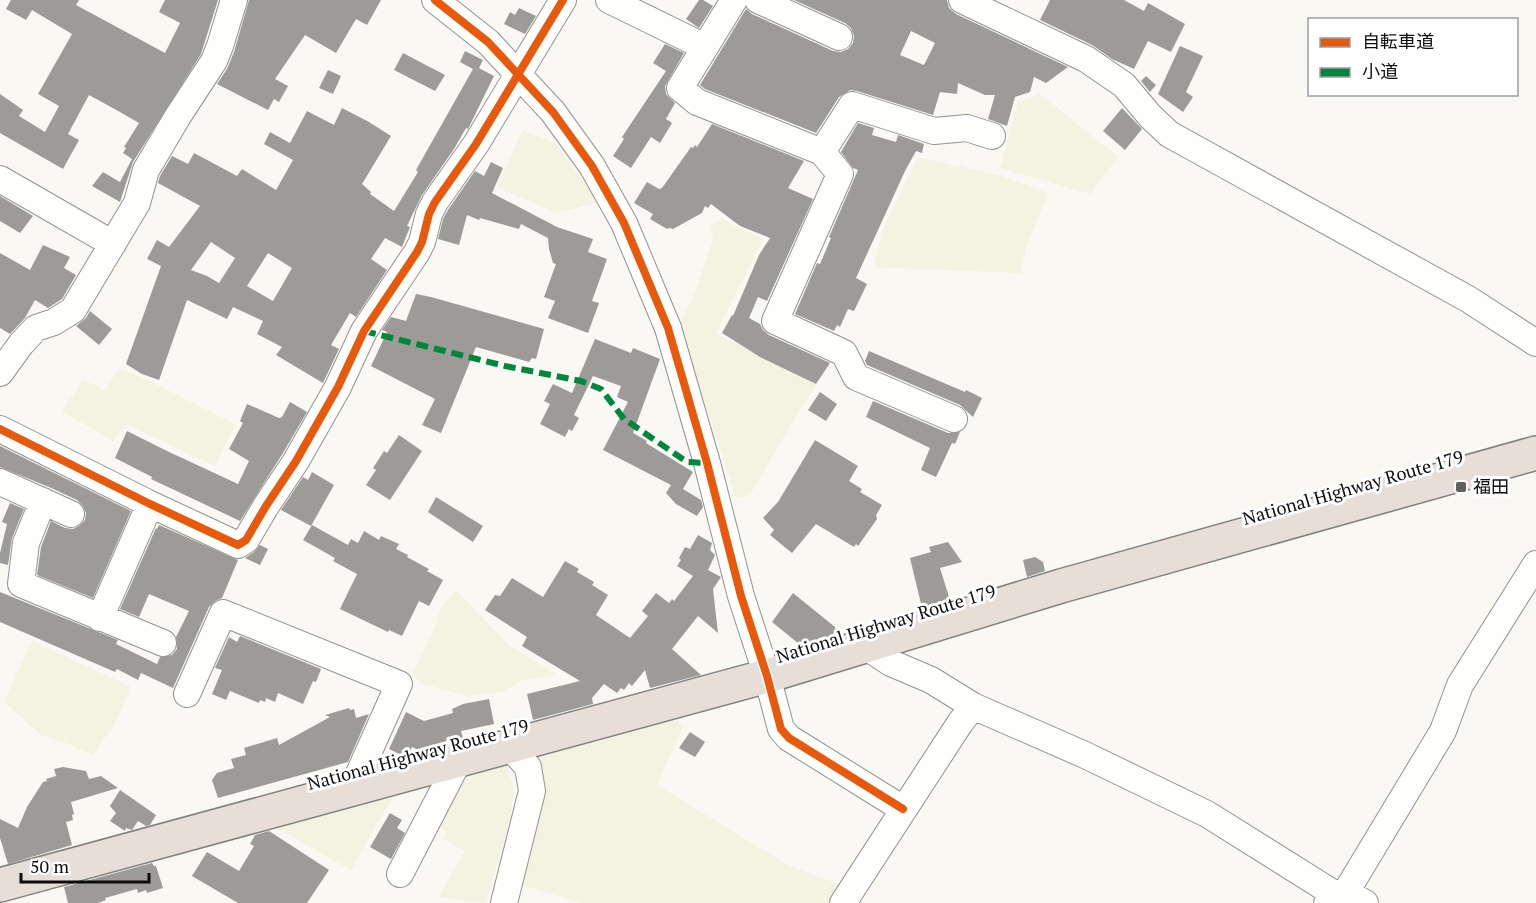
<svg xmlns="http://www.w3.org/2000/svg" width="1536" height="903" font-family="'PT Serif','Noto Sans JP',serif">
  <rect width="100%" height="100%" fill="#faf8f2"/>
  <path fill="#f4f2e0" d="M1040,94L1118,157L1090,194L1000,168L1018,102Z
    M523,130L555,143L598,202L557,213L497,187Z
    M918,157L998,175L1048,193L1026,247L1021,273L874,267L883,229Z
    M721,219L763,239L716,333L817,385L796,416L750,495L736,498L679,324L693,298L713,240L711,225Z
    M119,369L148,380L235,424L215,466L126,424L113,441L62,411L83,380L105,390Z
    M456,590L509,645L557,675L520,681L504,691L468,696L420,683L413,673L436,625L440,609Z
    M32,641L130,686L128,694L116,722L93,755L69,744L41,735L4,702Z
    M668,717L684,725L657,785L786,864L843,886L832,903H581L512,882L529,797L518,755Z
    M504,757L514,788L509,823L486,903L438,897L465,851L443,839L447,832L436,824L464,772Z
    M396,788L393,797L351,870L269,824Z"/>
  <path fill="#9d9b97" fill-rule="evenodd" d="M11,0H79L76,5L165,53L180,23L159,12L165,0H218L201,54L133,162L120,202L92,186L103,172L120,182L132,159L123,153L126,148L124,147L139,123L120,112L89,95L68,134L79,140L63,169L0,133V94L23,110L19,116L45,132L59,106L38,94L72,34L32,10L26,20L6,9Z
    M249,0H381L367,25L356,19L336,53L305,35L275,79L288,86L279,102L274,99L268,110L217,84L227,69L234,52Z
    M699,0H703L713,6L699,28L686,19Z
    M794,0H947L949,8L956,14L1068,67L1046,83L1034,77L1030,92L1015,97L1007,126L988,119L995,95H985L958,83L957,94L940,92L933,115L857,91L850,90L839,97L816,133L705,89L700,85L746,9L752,14L833,51L841,52L848,49L853,43L854,36L851,28L845,23ZM911,31L935,43L924,65L900,55Z
    M1050,0H1124L1144,11L1148,3L1185,24L1171,52L1148,41L1134,69L1112,59L1092,45L1040,20Z
    M519,8L536,16L525,34L504,24L510,12L515,15Z
    M665,44L684,53L665,86L666,94L675,103L666,119L672,123L660,143L651,137L631,168L613,156L624,139L622,137L666,71L653,63Z
    M1180,46L1203,56L1186,92L1193,97L1183,112L1158,94Z
    M465,51L483,60L479,68L494,76L468,129L466,128L454,149L422,195L407,226L410,227L402,247L385,238L371,259L387,270L356,317L350,313L331,345L339,349L323,383L276,355L282,347L257,334L263,321L233,307L227,319L187,300L159,380L142,374L126,364L161,266L147,259L157,240L169,247L200,206L158,183L160,176L172,156L188,164L194,153L237,176L242,169L276,190L293,160L264,144L270,132L290,143L307,111L334,125L342,108L369,122L391,136L362,184L371,192L370,194L394,211L418,172L416,170L473,69L460,62ZM211,242L235,258L219,283L207,276L191,270ZM268,253L292,268L273,301L247,286Z
    M403,53L445,75L435,91L394,70Z
    M328,70L341,76L333,94L319,88Z
    M1146,76L1156,85L1150,92L1141,81Z
    M1122,108L1142,129L1125,150L1103,131Z
    M858,123L874,128L872,135L896,142L898,135L924,144L922,153L916,151L905,171L856,278L867,284L854,311L848,309L840,327L837,325L834,331L795,314L817,263L820,264L831,238L829,237L858,170L853,168L841,152Z
    M712,124L804,161L788,188L813,199L767,301L758,297L749,318L760,324L763,330L769,335L830,363L816,384L760,357L722,333L732,315L733,316L759,255L770,238L740,226L711,204L708,208L705,206L702,213L673,229L670,228L667,229L650,219L653,214L634,203L647,182L659,189L662,188L691,147L693,148L695,145L697,147Z
    M491,162L503,168L492,193L557,227L593,239L588,252L607,259L592,301L599,303L588,333L548,318L555,301L544,297L556,264L553,263L549,249L548,238L521,224L519,229L480,218L479,220L467,215L459,245L438,239L443,219L448,210L475,171L484,176Z
    M0,196L33,216L20,233L0,221Z
    M43,245L70,257L64,268L76,275L62,299L48,308L35,300L25,318L10,334L0,328V253L30,270Z
    M416,294L431,297L544,329L536,359L532,358L529,362L476,347L441,433L422,425L435,399L371,366L387,332L382,330L391,317L406,321Z
    M90,311L112,329L99,345L76,326L86,318Z
    M595,339L631,353L633,348L660,359L633,433L647,441L646,443L693,472L683,489L701,500L703,507L697,516L676,504L666,493L671,485L603,450L628,402L617,397L621,386L593,376L574,415L579,418L572,431L569,429L565,437L540,424L550,404L544,401L553,384L572,393Z
    M869,351L965,392L966,390L982,398L973,417L960,405L867,365L865,361Z
    M820,392L837,404L826,421L808,410Z
    M873,401L948,433L960,432L955,444L952,443L936,477L921,470L930,448L866,417Z
    M290,402L307,412L283,453L240,521L151,479L152,477L115,458L127,431L167,451L238,484L249,461L229,449L243,423L240,421L247,404L279,418L282,417Z
    M399,435L422,451L390,500L366,485L376,470L373,468L384,451L387,453Z
    M815,440L858,466L849,481L862,489L860,492L882,505L876,515L877,519L858,546L856,544L854,547L816,524L792,553L770,535L774,530L763,518L778,502Z
    M0,446L131,511L93,598L37,575L41,547L51,521L65,528L73,529L79,526L85,520L86,513L83,506L77,500L49,487L0,467Z
    M312,472L334,485L311,526L281,510L303,477L308,480Z
    M436,497L483,526L473,542L428,512Z
    M10,503L24,509L12,538L8,565L0,563V553L7,524L2,522Z
    M159,525L238,560L222,598L215,601L209,607L173,688L141,673L138,680L117,669L115,672L0,622V592L118,640L116,644L157,664L160,657L172,655L177,649L176,637L189,611L149,594L139,617L120,609L156,528L157,529Z
    M312,525L348,545L351,539L358,543L364,531L379,540L381,536L399,544L396,549L408,555L407,557L429,569L427,571L443,580L429,606L419,601L402,636L389,630L388,632L340,609L357,574L333,561L335,558L303,540Z
    M698,535L712,543L710,550L715,555L708,570L721,577L713,589L718,633L698,616L672,649L701,675L650,688L645,670L632,686L629,683L624,690L621,688L617,693L604,684L592,698L593,704L533,720L527,694L580,681L522,646L527,637L485,610L495,595L500,596L512,578L543,597L565,561L579,569L577,572L594,582L592,585L608,595L596,615L630,638L648,616L642,611L656,593L669,603L672,599L674,601L693,576L677,566L681,560L679,558L685,547L690,549Z
    M948,542L962,562L940,568L950,600L922,608L910,558L931,552L929,547Z
    M260,545L268,549L260,565L245,558L254,552Z
    M1035,557L1043,562L1045,571L1027,577L1023,560Z
    M793,593L835,627L837,635L806,644V642L799,644L772,622Z
    M240,636L321,669L316,682L313,681L303,704L278,693L275,702L266,698L265,702L260,700L259,703L230,691L226,700L212,694L222,670L215,668L229,637L237,642Z
    M489,699L494,724L461,731L463,738L445,744L420,751L412,747L409,754L403,756L389,749L406,712L424,721L453,713L452,709L463,704Z
    M349,708L350,710L354,709L356,718L369,714L348,762L218,798L212,780L217,773L234,768L231,759L246,755L244,748L277,738L279,745L330,717L325,715Z
    M690,732L705,742L695,757L679,748Z
    M63,767L86,771L89,779L101,776L118,788L71,802L74,814L72,815L73,820L66,822L72,845L8,864L0,838V819L18,828L27,807L43,782L47,781L46,779L56,776L54,769Z
    M120,790L156,815L150,825L146,826L138,821L132,830L126,828L125,831L110,821L116,813L110,806Z
    M390,813L402,820L397,828L405,833L391,859L370,847Z
    M269,831L329,870L307,903H238L192,876L207,852L239,871L254,846L250,844L255,835Z
    M152,863L154,866H156L163,888L147,893L146,890L138,893L137,889L105,898L106,900L98,903H68L64,887Z"/>
  <g fill="none" stroke-linecap="round" stroke-linejoin="round">
    <defs>
      <path id="minor" d="M435,0L488,42L553,112L592,166L624,223L668,328L707,463L741,596L767,676L781,729L789,738L903,809
        M609,0L705,47
        M734,0L680,88L697,102L822,152L840,174L775,321L844,353L856,377L954,419
        M758,0L839,37
        M962,0L1086,59L1124,85L1150,116L1169,134L1468,299L1536,343
        M822,152L852,105L934,131L967,128L992,136
        M0,179L113,244
        M0,373L21,344L36,328L54,322L73,310L137,203L146,170L178,116L214,61L220,46L234,0
        M0,429L150,504L238,545L246,540L266,506L296,461L338,387L364,331L417,252L422,242L429,214L435,202L476,144L563,0
        M0,482L71,514
        M43,501L26,543L21,584L163,643
        M100,618L150,504
        M865,646L891,663L931,680L973,706L1085,755L1207,814L1333,893
        M187,694L223,613L399,684L352,789
        M400,874L460,758
        M1346,892L1365,903
        M504,903L532,791L528,767L508,745
        M843,903L960,723L973,706
        M1327,903L1333,893L1346,892L1443,731L1460,685L1536,564"/>
      <path id="highway" d="M0,885L767,676L1061,586L1536,453"/>
    </defs>
    <use href="#minor" stroke="#939290" stroke-width="28"/>
    <use href="#highway" stroke="#80807d" stroke-width="36"/>
    <use href="#minor" stroke="#fefefd" stroke-width="26"/>
    <use href="#highway" stroke="#e6ded7" stroke-width="33"/>
    <path stroke="#00873e" stroke-width="6" stroke-dasharray="12 6" stroke-linecap="butt" d="M364,331L505,366L581,381L601,389L624,419L687,462L707,463"/>
    <defs>
      <path id="cycleway" d="M435,0L488,42L553,112L592,166L624,223L668,328L707,463L741,596L767,676L781,729L789,738L903,809
        M0,429L150,504L238,545L246,540L266,506L296,461L338,387L364,331L417,252L422,242L429,214L435,202L476,144L563,0"/>
    </defs>
    <use href="#cycleway" stroke="#fff" stroke-width="11"/>
    <use href="#cycleway" stroke="#e8590c" stroke-width="8"/>
  </g>
  <rect fill="#5f5f5c" stroke="#fff" stroke-width="2" x="1455" y="481" width="12" height="12" rx="3"/>
  <g text-anchor="middle" stroke-width="6" stroke-linejoin="round" paint-order="stroke">
    <g font-size="18" fill="#0c0c0c" stroke="#fff" text-anchor="start">
      <text x="1473" y="493">福田</text>
    </g>
    <g font-size="18" fill="#0c0c0c" stroke="#fff">
      <text transform="translate(1353 488) rotate(-16)" y="6">National Highway Route 179</text>
      <text transform="translate(886 624) rotate(-17)" y="6">National Highway Route 179</text>
      <text transform="translate(418 755) rotate(-15)" y="6">National Highway Route 179</text>
    </g>
  </g>
  <rect x="1308" y="18" width="210" height="78" fill="#ffffff" stroke="#9e9e9e" stroke-width="1.5"/>
  <rect x="1320" y="38" width="30" height="9" fill="#e8590c" stroke="#9e9e9e" stroke-width="1.5"/>
  <text x="1362" y="48" font-size="18" fill="#0c0c0c">自転車道</text>
  <rect x="1320" y="68" width="30" height="9" fill="#00873e" stroke="#9e9e9e" stroke-width="1.5"/>
  <text x="1362" y="78" font-size="18" fill="#0c0c0c">小道</text>
  <path d="M21 873v9h128v-9" fill="none" stroke="#0c0c0c" stroke-width="3"/>
  <text x="30" y="873" font-size="18" fill="#0c0c0c" stroke="#ffffff" stroke-width="4.5" paint-order="stroke">50 m</text>
</svg>
